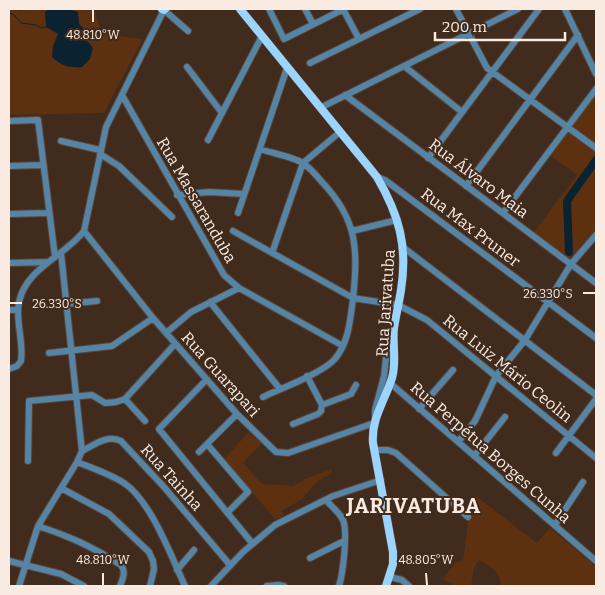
<svg xmlns="http://www.w3.org/2000/svg" width="605" height="595" font-family="Bitter,serif">
  <rect width="100%" height="100%" fill="#402b1d"/>
  <path fill="#5d3110" d="M9,9L21,11L24,9H94L102,34L143,39L116,89L104,113L9,115Z
    M596,95V144L573,127V125Z
    M570,132L596,152V232L573,257L569,258L534,232L577,175L551,156L565,136Z
    M248,433L262,443L243,463L262,484L293,486L305,479L332,469V473L318,481L304,496V498L282,511L284,515L276,520L224,459Z
    M476,496L537,543L550,528L596,567V586H501C500,572 491,566 479,560L474,568L471,586H457L443,579L456,562L463,561L468,522L463,514L465,508Z"/>
  <path fill="#0b2230" d="M49,9H68L78,12L79,24L86,31L85,38L93,48L90,59L82,67C70,68 61,66 52,57L53,46L58,34L46,27L45,12Z"/>
  <g fill="none" stroke-linecap="round" stroke-linejoin="round">
    <path stroke="#0b2230" stroke-width="1" d="M9,13L14,15L21,23L36,25L42,28L46,27"/>
    <path stroke="#0b2230" stroke-width="8" d="M569,252L567,201L596,160"/>
    <defs>
      <path id="minor" d="M269,9L284,39L344,9
        M305,9L313,24
        M343,9L359,39
        M456,9L487,68L596,148
        M565,9L596,74
        M310,63L420,9
        M404,66L462,112
        M187,67L222,113
        M122,95L224,275L239,288L343,346
        M345,95L596,283
        M320,108L518,9
        M9,121L38,120L55,257
        M208,140L262,36
        M61,141L100,150
        M260,149C272,153 293,157 303,163C310,168 317,176 322,182C358,220 358,250 353,299C350,320 349,343 334,360C320,374 282,388 263,397
        M100,154L119,166L172,217
        M428,158L539,9
        M9,166L43,165
        M377,177L385,180L596,338
        M466,186L578,35
        M177,195L209,192L244,194
        M238,213L287,68
        M503,213L596,89
        M9,214L49,213
        M84,231L153,318L237,414L276,452L288,453L374,423
        M233,231L353,298L398,305L427,320L596,458
        M352,231L397,220
        M404,248L596,395
        M272,253L303,163L340,132
        M9,263L48,262
        M210,302L280,389
        M66,304L97,301
        M9,310H18
        M166,333L191,312L239,288
        M49,353L112,346L153,318
        M9,369L17,366L21,361C24,341 15,321 19,302C26,268 65,256 84,231L106,127L164,10L188,31
        M307,376L322,405
        M206,380L159,429L252,543
        M390,383L596,561
        M125,399L145,421
        M322,405L351,394L356,385
        M419,409L453,370
        M375,419V410L384,376L387,349L393,339
        M293,424L318,414L321,411L322,405
        M458,442L475,421L496,376L525,340L571,264L596,235
        M207,444L248,492L228,512
        M374,450H388L396,453L468,517
        M82,451C94,445 108,434 121,441L164,487L230,565
        M199,452L237,414
        M556,453L596,399
        M474,456L505,417
        M28,461L29,401L92,395L105,403L116,402L125,399L175,344
        M77,462C92,468 110,474 124,483C151,501 171,556 185,586
        M61,488L109,514L149,552L153,561L154,569L150,586
        M326,500C331,506 340,513 343,520C348,532 343,573 339,586
        M555,525L583,482
        M38,526C71,537 91,546 121,565C126,571 123,579 120,586
        M310,558L344,541
        M9,561L61,574L84,586
        M177,570L194,550
        M390,577L402,580L409,586
        M19,586L38,526L77,462L82,451L61,253
        M211,586L243,552L275,525L333,496L381,480
        M267,586L278,585L284,586"/>
      <path id="major" d="M162,9L164,10L165,9
        M240,9L377,177C399,215 408,246 401,290C399,303 396,315 394,328C392,344 397,361 392,378C385,400 371,419 373,443L393,552V564L386,586"/>
    </defs>
    <use href="#minor" stroke="#5a4639" stroke-width="8"/>
    <use href="#major" stroke="#5a4639" stroke-width="9"/>
    <use href="#minor" stroke="#5584a5" stroke-width="6"/>
    <use href="#major" stroke="#9bd4fc" stroke-width="8"/>
  </g>
  <path fill="none" stroke="#f9ebe2" stroke-width="2" d="M93,10V22M583,293H595M10,303H22M103,573V585M426,573L427,585"/>
  <g text-anchor="middle" stroke-width="4" stroke-linejoin="round" paint-order="stroke">
    <g font-size="16" fill="#f9ebe2" stroke="#402b1d">
      <text transform="translate(479 178) rotate(37)" y="6">Rua Álvaro Maia</text>
      <text transform="translate(197 200) rotate(60)" y="6">Rua Massaranduba</text>
      <text transform="translate(471 227) rotate(37)" y="6">Rua Max Pruner</text>
      <text transform="translate(385 303) rotate(-86)" y="6">Rua Jarivatuba</text>
      <text transform="translate(508 368) rotate(39)" y="6">Rua Luiz Mário Ceolin</text>
      <text transform="translate(221 374) rotate(48)" y="6">Rua Guarapari</text>
      <text transform="translate(491 452) rotate(41)" y="6">Rua Perpétua Borges Cunha</text>
      <text transform="translate(172 477) rotate(48)" y="6">Rua Tainha</text>
    </g>
    <g font-size="21" font-weight="bold" letter-spacing="1" fill="#f9ebe2" stroke="#402b1d">
      <text x="414" y="513">JARIVATUBA</text>
    </g>
  </g>
  <g font-size="12" text-anchor="middle" fill="#f9ebe2" stroke="#402b1d" stroke-width="4" stroke-linejoin="round" paint-order="stroke">
    <text x="93" y="39">48.810°W</text>
    <text x="548" y="298">26.330°S</text>
    <text x="57" y="308">26.330°S</text>
    <text x="103" y="564">48.810°W</text>
    <text x="426" y="564">48.805°W</text>
  </g>
  <rect width="605" height="595" fill="none" stroke="#f9ebe2" stroke-width="20"/>
  <path d="M435 32v8h130v-8" fill="none" stroke="#f9ebe2" stroke-width="2.5"/>
  <text x="442" y="32" font-size="15" fill="#f9ebe2" stroke="#402b1d" stroke-width="4" paint-order="stroke">200 m</text>
</svg>
